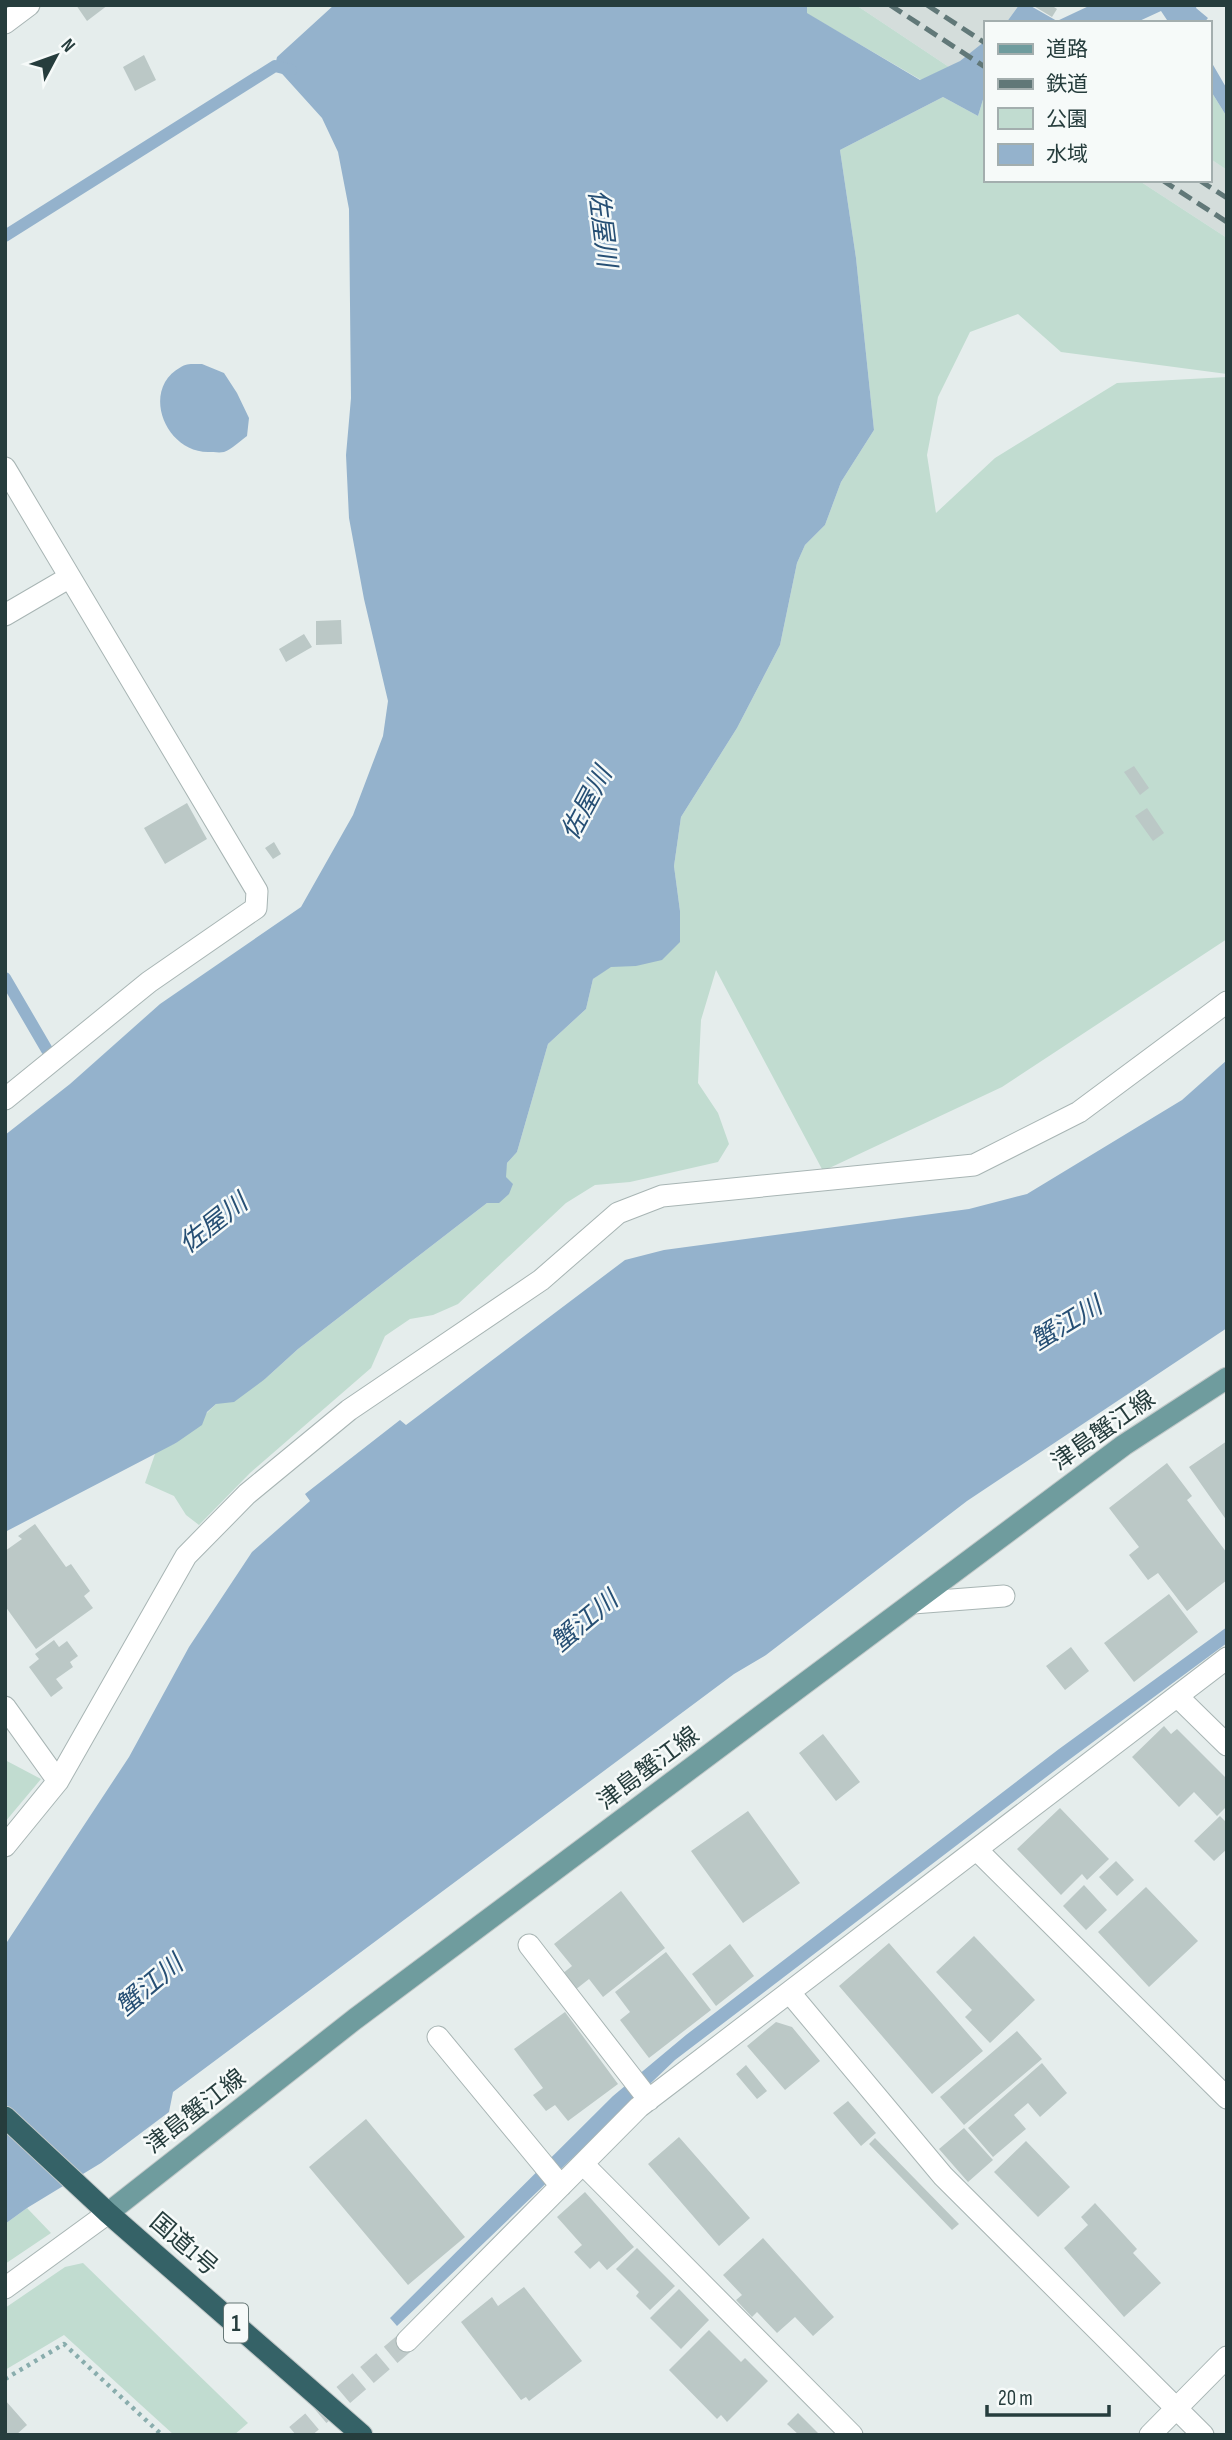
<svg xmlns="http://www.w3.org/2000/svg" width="1232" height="2440" font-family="'Sofia Sans Condensed','Noto Sans JP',sans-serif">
  <rect width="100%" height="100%" fill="#e5edec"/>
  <path fill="#d4dddb" d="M856,5H1019L1006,23H985V41L960,61L949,67Z
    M1209,158L1227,170V238L1138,180H1209Z"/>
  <path fill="#c1dcd0" d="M807,5H856L949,67L921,80L806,13Z
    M1209,88L1227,117V170L1209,158Z
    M985,93V180H1138L1227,238V374L1061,352L1018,314L970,332L938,397L927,455L936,513L995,458L1117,383L1227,377V939L1002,1087L823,1171L716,970L701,1020L698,1083L718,1113L729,1144L718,1162L630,1182L595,1185L566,1203L458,1304L433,1315L410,1319L385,1336L371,1368L250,1473L199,1525L186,1515L174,1496L145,1483L156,1451L176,1443L216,1404L265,1379L298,1349L487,1203H499L507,1163L517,1152L548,1044L586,1009L593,979L611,966H636L680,911L674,866L681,817L737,728L780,645L797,563L805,545L825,525L841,482L874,430L856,258L840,150L943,97L978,116Z
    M5,1760L41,1779L5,1822Z
    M27,2208L51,2233L5,2264V2224Z
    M83,2263L248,2423L234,2435H174L64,2335L5,2370V2308L65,2267Z"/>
  <path fill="#94b2cc" d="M334,5H807V13L920,80L960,61L985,41V93L978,116L943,97L840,150L856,258L874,430L841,482L825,525L805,545L797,563L780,645L737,728L681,817L674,866L680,911V942L662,960L636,966L611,967L593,979L586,1009L548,1044L517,1152L507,1163L506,1177L513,1184L509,1194L499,1203H487L298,1349L265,1379L234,1402L216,1404L207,1412L202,1425L176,1443L5,1532V1135L70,1084L160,1004L301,907L353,815L383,736L388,701L364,599L349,518L346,455L351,398L349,209L338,152L322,118L275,66L277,57Z
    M1019,5H1029L1057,21L1091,5H1197L1196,8L1208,18L1204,23H1169L1161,11L1135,23H1006Z
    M1209,58L1227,89V117L1209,88Z
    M202,364L224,373L237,393L249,418L247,436C240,441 232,449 224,452C220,453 213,452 208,452C165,452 140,389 181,367C186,363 195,364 202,364Z
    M1227,1060V1328L967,1501L766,1655L734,1674L173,2092L169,2112L101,2163L27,2208L5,2224V1945L129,1757L189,1647L252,1552L310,1501L305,1494L400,1420L406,1425L625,1260L664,1250L969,1209L1027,1194L1182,1100Z
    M1227,1627V1643L1062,1765L675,2060L397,2326L390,2318L613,2096L686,2035L1059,1749Z"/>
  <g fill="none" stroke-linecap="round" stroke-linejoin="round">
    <path stroke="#94b2cc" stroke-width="12" d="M5,236L275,66L291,70
      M5,978L47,1050"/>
  </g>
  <path fill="#bbc8c6" d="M76,5H108L87,21Z
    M1032,5H1051L1057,9L1052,17Z
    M144,55L156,80L135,91L123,67Z
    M341,620L342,644L316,645V621Z
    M304,634L312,647L286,662L279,649Z
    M1134,766L1149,788L1140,795L1124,772Z
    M187,803L207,839L165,864L144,828Z
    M1147,808L1164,833L1153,841L1135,816Z
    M274,842L281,854L273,859L265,848Z
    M1227,1441V1521L1189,1467Z
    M1167,1463L1192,1496L1187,1500L1227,1553V1580L1187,1611L1158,1573L1148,1580L1129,1555L1139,1547L1109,1508Z
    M35,1524L66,1567L71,1564L90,1591L84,1596L93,1608L36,1649L5,1606V1551L22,1539L18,1536Z
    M1169,1594L1198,1632L1134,1682L1104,1643Z
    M54,1640L59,1647L67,1641L78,1656L70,1662L73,1667L56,1679L63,1688L51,1697L29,1667L39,1659L35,1654Z
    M1071,1647L1089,1671L1065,1690L1046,1666Z
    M1164,1726L1171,1734L1177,1729L1227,1779V1806L1217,1816L1194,1792L1179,1807L1132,1757Z
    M823,1734L860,1782L836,1801L799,1753Z
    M1060,1808L1109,1859L1087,1880L1082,1874L1061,1895L1017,1849Z
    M748,1811L800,1883L743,1923L691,1851Z
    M1220,1816L1227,1823V1849L1214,1861L1194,1841Z
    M1116,1861L1134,1880L1117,1896L1099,1877Z
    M1084,1885L1107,1910L1086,1930L1063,1906Z
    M1146,1887L1198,1941L1149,1987L1098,1932Z
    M621,1891L665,1948L603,1997L589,1979L575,1990L562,1974L572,1966L554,1944Z
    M974,1936L1035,2000L990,2043L965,2017L972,2010L936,1972Z
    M889,1943L983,2051L932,2094L839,1986Z
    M730,1944L754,1976L716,2006L692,1974Z
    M666,1952L711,2010L649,2058L620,2020L630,2012L615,1992Z
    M565,2012L618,2084L568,2121L555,2105L546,2111L533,2095L543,2088L514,2049Z
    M776,2022L792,2027L820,2061L785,2090L747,2046Z
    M1017,2031L1042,2059L964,2125L940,2097Z
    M1042,2063L1067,2093L1040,2117L1028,2103L1014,2115L1026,2129L993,2157L968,2128Z
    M746,2065L767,2091L757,2099L736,2074Z
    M848,2101L876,2133L861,2146L833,2113Z
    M366,2119L465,2237L408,2285L309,2167Z
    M964,2128L993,2160L968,2182L939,2149Z
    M679,2137L750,2218L719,2246L648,2164Z
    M875,2138L959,2224L952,2230L869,2144Z
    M1026,2141L1070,2187L1038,2217L994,2172Z
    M585,2192L634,2247L607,2270L599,2261L590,2269L574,2252L582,2245L557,2217Z
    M1095,2203L1137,2249L1133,2253L1161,2283L1124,2317L1064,2248L1088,2225L1081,2217Z
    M763,2238L834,2317L813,2336L795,2317L777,2333L757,2312L752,2317L736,2300L742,2295L723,2275Z
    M637,2248L675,2286L650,2310L636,2296L639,2292L616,2269Z
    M524,2287L582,2361L529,2401L526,2397L521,2400L461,2322L492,2297L498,2306Z
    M679,2289L709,2320L681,2349L650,2318Z
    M709,2330L741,2362L745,2358L768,2381L727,2422L721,2415L717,2419L669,2370Z
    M5,2400L27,2425L16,2435H5Z
    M798,2413L820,2435H799L787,2424Z"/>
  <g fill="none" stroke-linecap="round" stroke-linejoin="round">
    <path stroke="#bfcac9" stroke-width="21" stroke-dasharray="21 10" stroke-linecap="butt" d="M296,2435L407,2341"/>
    <defs>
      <path id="minor" d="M5,23L29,5
        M5,468L257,891L256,908L149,982L5,1099
        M5,615L70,577
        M913,1603L1004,1596
        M1177,1696L1227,1745
        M5,1707L58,1781
        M5,1846L58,1781L186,1556L247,1494L349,1410L541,1280L618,1213L662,1196L974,1165L1079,1112L1227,1002
        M977,1850L1227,2098
        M529,1945L649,2100
        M790,1993L943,2176L1203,2435
        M438,2037L561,2186
        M583,2164L852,2435
        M5,2288L108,2213
        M407,2341L639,2107L1227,1658
        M1150,2435L1227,2357"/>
      <path id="major" d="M108,2213L355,2019L1124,1445L1227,1378"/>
      <path id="highway" d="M5,2117L108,2213L362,2435"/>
    </defs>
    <use href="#minor" stroke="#a8b5b4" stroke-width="23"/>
    <use href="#major" stroke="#c2c9c9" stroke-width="23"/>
    <use href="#highway" stroke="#c2c9c9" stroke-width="23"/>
    <path stroke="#89adad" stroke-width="4.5" stroke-dasharray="3.5 5" stroke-linecap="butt" d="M5,2379L64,2344L162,2435"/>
    <use href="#minor" stroke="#fff" stroke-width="21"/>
    <use href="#major" stroke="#6f9c9e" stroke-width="21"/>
    <use href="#highway" stroke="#356267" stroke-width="21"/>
    <path stroke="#617878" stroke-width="5" stroke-dasharray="14 7" stroke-linecap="butt" d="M890,5L985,67
      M927,5L985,43
      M1162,180L1227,222
      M1199,180L1227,198"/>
  </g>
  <g text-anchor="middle" stroke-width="5" stroke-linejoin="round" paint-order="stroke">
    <rect fill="#f6faf9" stroke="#647675" stroke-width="2" x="224" y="2303.5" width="24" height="39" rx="5"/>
    <g font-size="23" font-weight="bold" fill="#263d3d">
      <text x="236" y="2331">1</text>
    </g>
    <g font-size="24" fill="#263d3d" stroke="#f6faf9">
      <text transform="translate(1103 1430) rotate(-35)" y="8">津島蟹江線</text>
      <text transform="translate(648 1768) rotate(-37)" y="8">津島蟹江線</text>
      <text transform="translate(195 2111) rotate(-38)" y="8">津島蟹江線</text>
      <text transform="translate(184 2244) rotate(41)" y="8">国道1号</text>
    </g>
    <g font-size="26" font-style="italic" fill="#264f74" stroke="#f6faf9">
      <text transform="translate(603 228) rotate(83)" y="9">佐屋川</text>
      <text transform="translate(586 803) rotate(-62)" y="9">佐屋川</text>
      <text transform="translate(213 1223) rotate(-38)" y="9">佐屋川</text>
      <text transform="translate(1066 1323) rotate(-31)" y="9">蟹江川</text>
      <text transform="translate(584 1621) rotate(-40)" y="9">蟹江川</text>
      <text transform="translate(149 1985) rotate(-40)" y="9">蟹江川</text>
    </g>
  </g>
  <rect width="1232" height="2440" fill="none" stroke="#263d3d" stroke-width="14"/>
  <rect x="984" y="21" width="228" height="161" fill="#f6faf9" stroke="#a3aeae" stroke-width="2"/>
  <rect x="998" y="44" width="35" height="10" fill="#6f9c9e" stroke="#a3aeae" stroke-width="2"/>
  <text x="1046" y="56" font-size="21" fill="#263d3d">道路</text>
  <rect x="998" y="79" width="35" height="10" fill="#617878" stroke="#a3aeae" stroke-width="2"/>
  <text x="1046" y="91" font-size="21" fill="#263d3d">鉄道</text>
  <rect x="998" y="108" width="35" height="21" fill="#c1dcd0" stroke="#a3aeae" stroke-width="2"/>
  <text x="1046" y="126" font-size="21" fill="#263d3d">公園</text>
  <rect x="998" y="144" width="35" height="21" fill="#94b2cc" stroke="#a3aeae" stroke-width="2"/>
  <text x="1046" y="161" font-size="21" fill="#263d3d">水域</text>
  <g transform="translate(56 56) rotate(49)" stroke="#f6faf9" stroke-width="5" paint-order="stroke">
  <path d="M0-5L12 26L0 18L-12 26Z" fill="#263d3d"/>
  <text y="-10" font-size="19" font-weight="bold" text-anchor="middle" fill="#263d3d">N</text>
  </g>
  <path d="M987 2405v10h122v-10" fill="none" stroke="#263d3d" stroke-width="3.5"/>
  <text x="998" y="2405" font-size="21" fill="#263d3d" stroke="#f6faf9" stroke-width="5" paint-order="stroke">20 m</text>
</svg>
